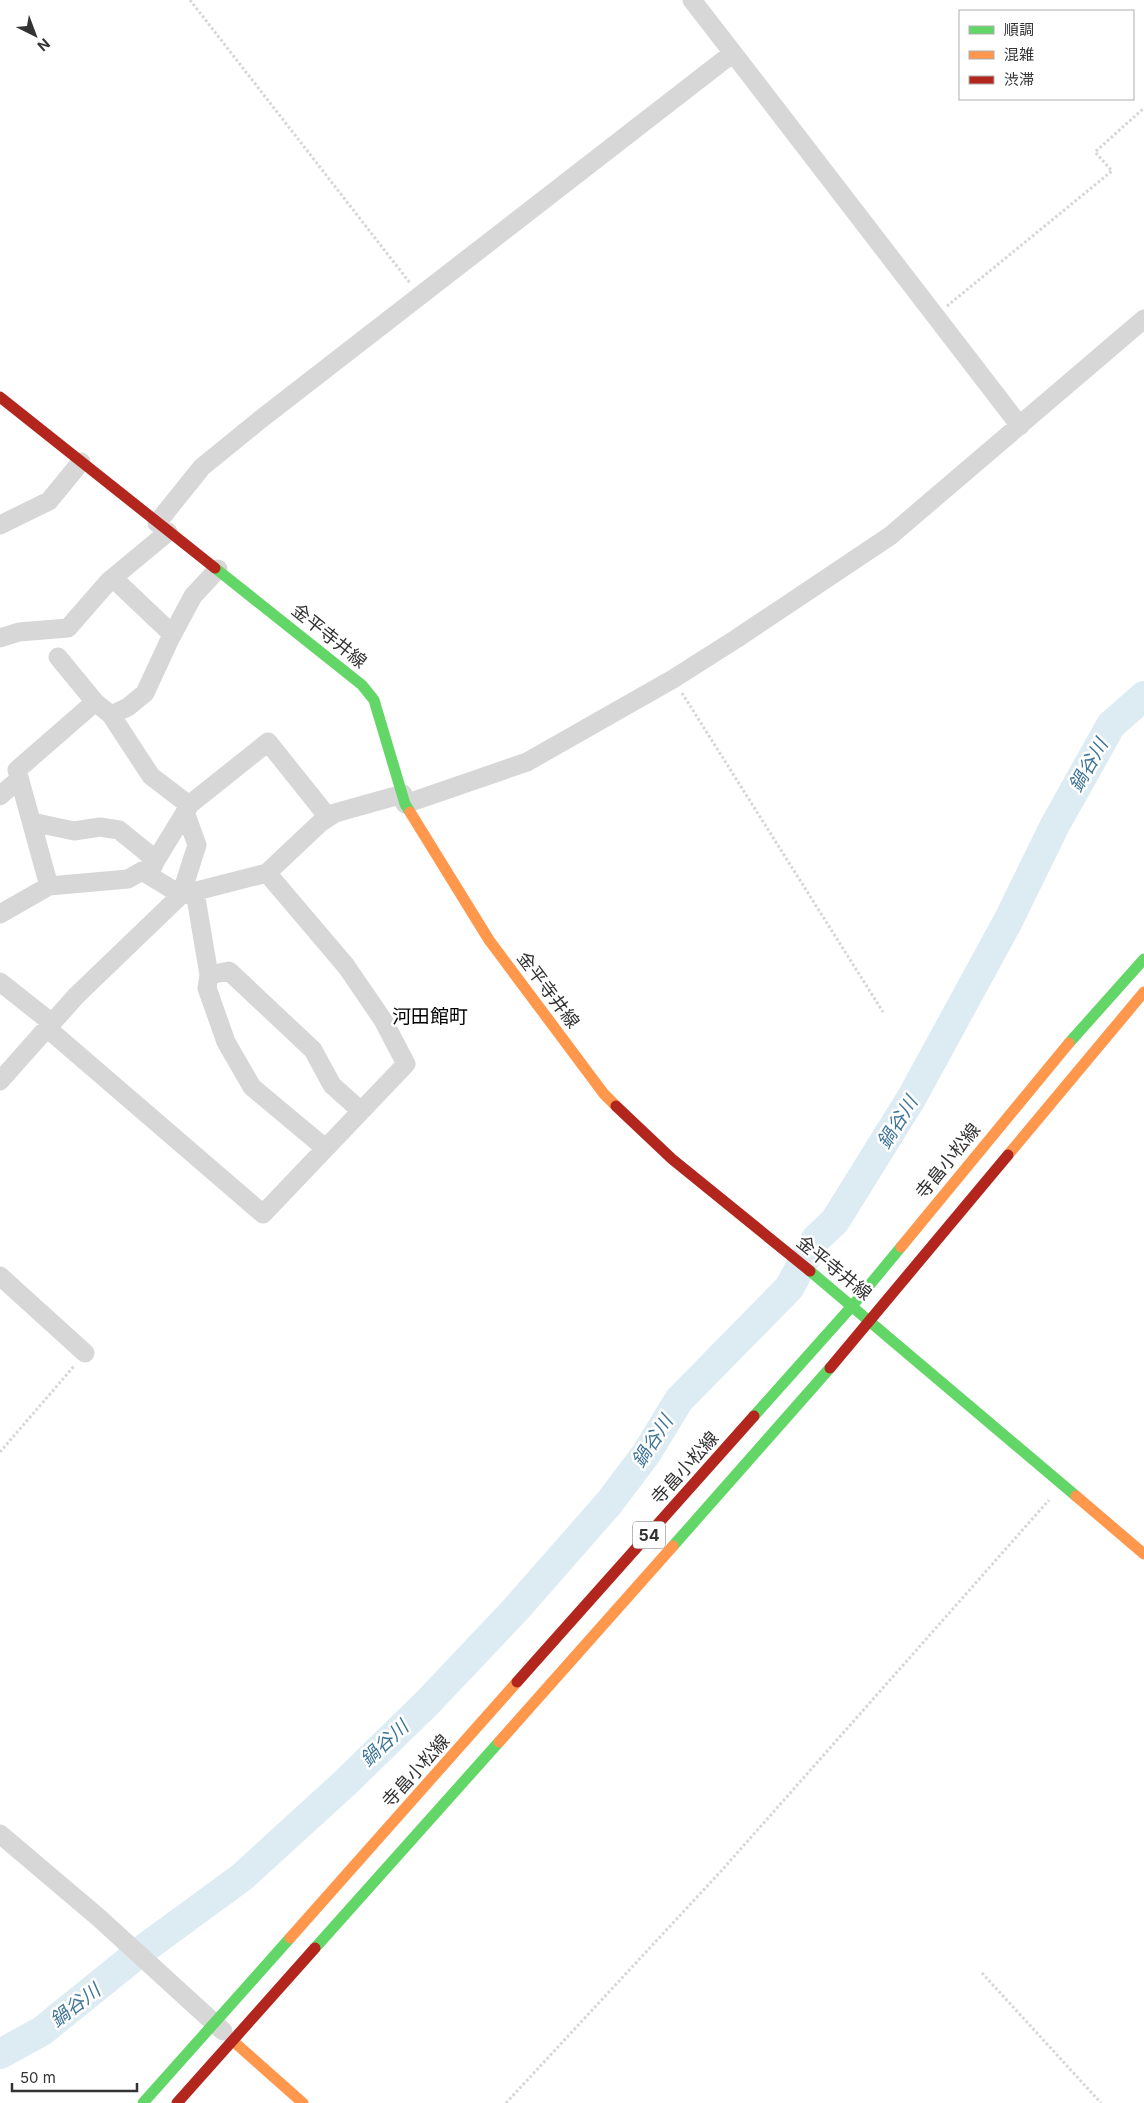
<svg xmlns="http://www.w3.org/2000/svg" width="1144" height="2103" font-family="Inter,'Noto Sans JP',sans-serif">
  <rect width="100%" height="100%" fill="#fff"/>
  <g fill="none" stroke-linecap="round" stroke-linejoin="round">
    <path stroke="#ddebf3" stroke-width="30" d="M0,2054L42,2031L141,1951L242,1877L344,1784L427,1703L516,1609L609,1503L646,1454L679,1400L789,1288L816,1239L835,1221L912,1097L1008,921L1055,825L1111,725L1144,696"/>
    <path stroke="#d6d6d6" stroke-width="3" stroke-dasharray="2.5 2.5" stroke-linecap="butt" d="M190,0L410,283
      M947,306L1112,171L1095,152L1144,108
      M682,693L883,1012
      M0,1452L75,1365
      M982,1973L1101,2103
      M506,2103L723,1869L1049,1500"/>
    <path stroke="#d7d7d7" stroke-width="19" d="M692,0L733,53
      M157,523L202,467L261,419L733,53L1020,426
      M0,525L49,501L81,462
      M113,578L172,634
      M0,638L19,632L68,628L109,581L168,532
      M58,657L95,702L111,715L151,776L189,805L268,742L328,817
      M111,715L128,707L145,693L170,639L193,596L218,569
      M0,796L19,779
      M405,804L527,762L673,679L736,639L890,536L1144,319
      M32,822L74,831L100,827L119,830L156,860L149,875
      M156,860L189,806
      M49,886L17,770L95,702
      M195,892L209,975L207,988L226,1042L252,1087L325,1148
      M0,914L49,886L128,879L142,871L181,895L267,873L320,823L335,813L403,794
      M209,975L229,971L313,1050L332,1085L361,1111
      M0,982L52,1023L76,996L181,895L197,845L185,812
      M52,1023L47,1028L263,1214L406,1064L383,1020L346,966L267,873
      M0,1081L47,1028
      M0,1276L85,1353
      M0,1834L98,1917L223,2031"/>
    <path stroke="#63d668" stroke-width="11" d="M215,568L362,685L374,700L405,804L410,812
      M1069,1043L1144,959
      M810,1271L1076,1496
      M754,1416L853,1305L901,1247
      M673,1546L830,1368
      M315,1948L499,1742
      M143,2103L290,1938"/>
    <path stroke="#ff974d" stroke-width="11" d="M410,812L489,940L604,1094L616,1106
      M1008,1155L1144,992
      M901,1247L1069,1043
      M1076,1496L1144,1554
      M499,1742L673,1546
      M290,1938L517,1682
      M233,2041L303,2103"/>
    <path stroke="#b3261e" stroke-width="11" d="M0,397L215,568
      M616,1106L672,1159L810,1271
      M830,1368L1008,1155
      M517,1682L754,1416
      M177,2103L315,1948"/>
  </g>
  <g text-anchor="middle" stroke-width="5" stroke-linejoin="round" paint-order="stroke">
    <rect fill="#fff" stroke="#707070" stroke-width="1" x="633" y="1521.5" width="32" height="27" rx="4"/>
    <g font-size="16" font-weight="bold" fill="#333">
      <text x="649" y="1541">54</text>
    </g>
    <g font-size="18" fill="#333" stroke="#fff">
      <text transform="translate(329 636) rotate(39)" y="6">金平寺井線</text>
      <text transform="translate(548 990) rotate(53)" y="6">金平寺井線</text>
      <text transform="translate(948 1161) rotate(-51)" y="6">寺畠小松線</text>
      <text transform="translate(834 1268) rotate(39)" y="6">金平寺井線</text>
      <text transform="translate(685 1468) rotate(-48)" y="6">寺畠小松線</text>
      <text transform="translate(416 1771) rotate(-48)" y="6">寺畠小松線</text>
    </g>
    <g font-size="19" font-style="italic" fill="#3f7597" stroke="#fff">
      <text transform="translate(1088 765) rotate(-60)" y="7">鍋谷川</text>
      <text transform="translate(897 1122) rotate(-58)" y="7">鍋谷川</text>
      <text transform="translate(652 1441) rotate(-57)" y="7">鍋谷川</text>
      <text transform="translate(384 1743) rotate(-43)" y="7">鍋谷川</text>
      <text transform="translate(75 2005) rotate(-38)" y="7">鍋谷川</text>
    </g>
    <g font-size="19" fill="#000" stroke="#fff">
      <text x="430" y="1023">河田館町</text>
    </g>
  </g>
  <rect x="959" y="10" width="175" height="90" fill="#ffffff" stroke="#adadad"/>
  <rect x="969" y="26" width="25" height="8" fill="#63d668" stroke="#adadad"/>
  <text x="1004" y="35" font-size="15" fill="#333333">順調</text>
  <rect x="969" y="51" width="25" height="8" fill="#ff974d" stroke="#adadad"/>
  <text x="1004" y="60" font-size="15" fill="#333333">混雑</text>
  <rect x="969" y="76" width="25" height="8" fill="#b3261e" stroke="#adadad"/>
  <text x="1004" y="85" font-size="15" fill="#333333">渋滞</text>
  <g transform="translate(35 35) rotate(138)" stroke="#ffffff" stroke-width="4" paint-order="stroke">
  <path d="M0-4L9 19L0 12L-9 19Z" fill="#333333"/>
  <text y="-8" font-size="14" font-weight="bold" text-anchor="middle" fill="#333333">N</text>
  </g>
  <path d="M12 2083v8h125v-8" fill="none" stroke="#333333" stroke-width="2.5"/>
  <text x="20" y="2083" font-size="15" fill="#333333" stroke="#ffffff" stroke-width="4" paint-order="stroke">50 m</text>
</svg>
